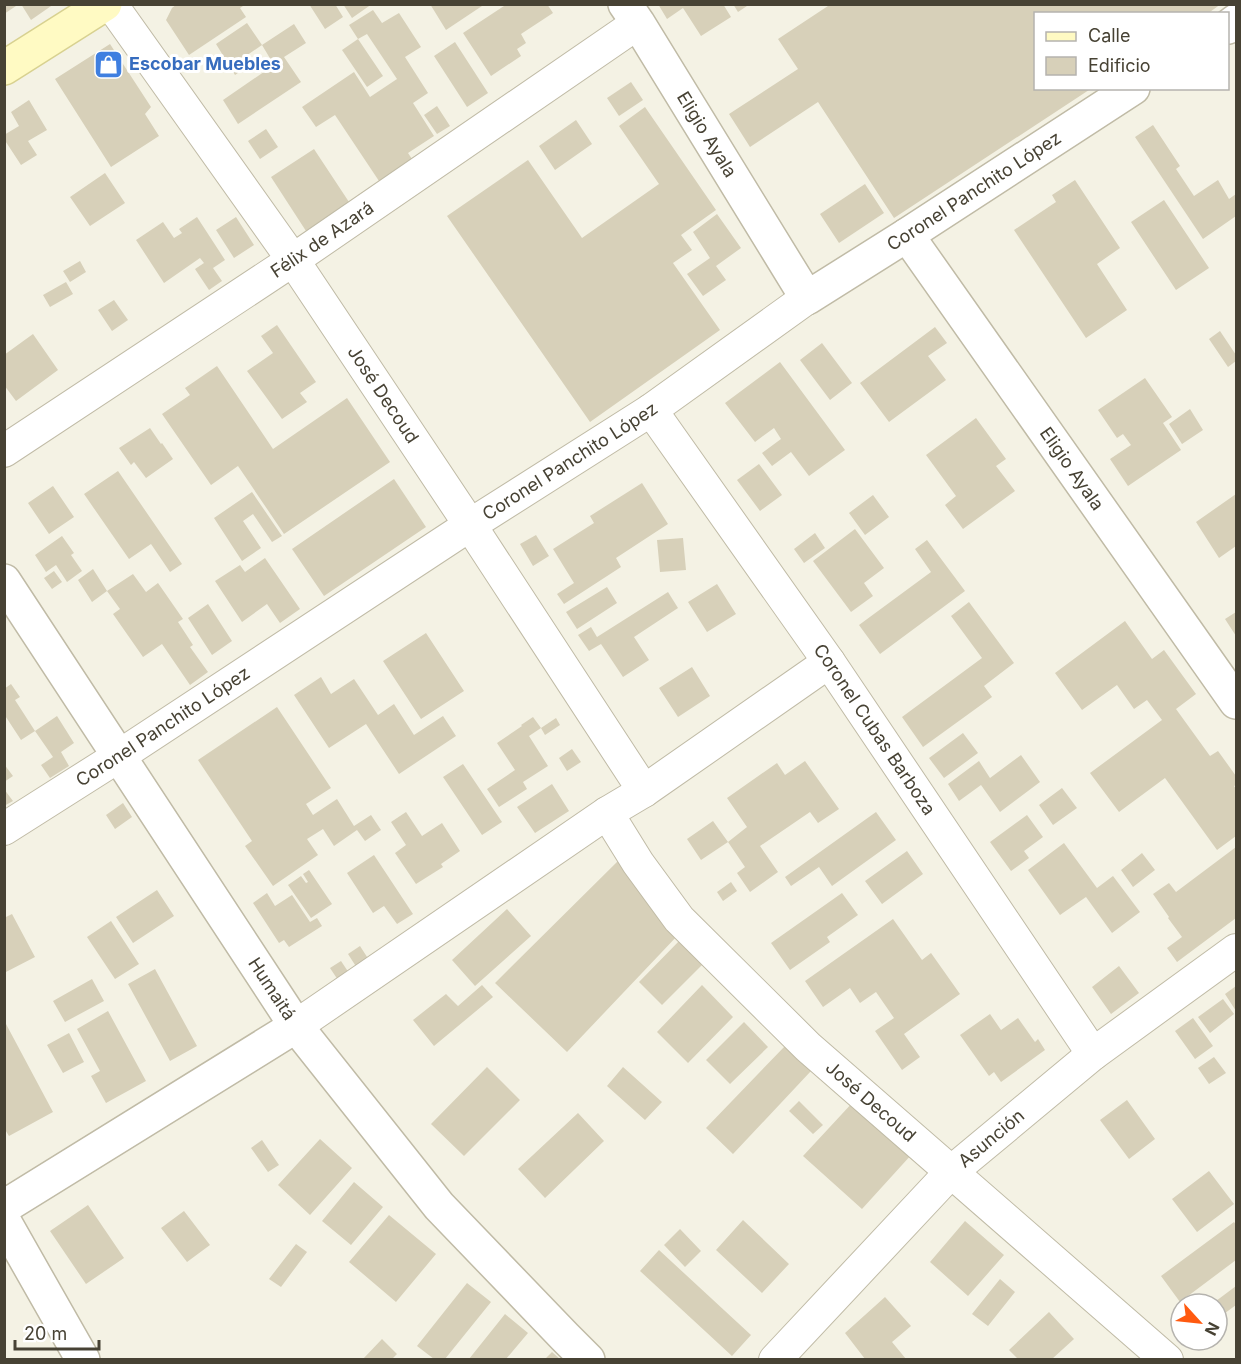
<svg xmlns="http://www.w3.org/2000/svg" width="1241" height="1364" font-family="Inter,sans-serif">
  <rect width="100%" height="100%" fill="#f4f2e4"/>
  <path fill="#d7d0b9" d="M4,4H19L4,14Z
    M21,4H54L31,20Z
    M177,4H246L240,8L246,17L189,55L166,20L172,8Z
    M309,4H335L343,17L325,29Z
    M343,4H372L352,18Z
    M430,4H485L446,30Z
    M502,4H547L553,13L521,34L526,43L517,49L521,56L491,76L463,33L504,6Z
    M658,4H723L731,17L701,36L683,8L667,19Z
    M733,4H750L738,12Z
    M831,4H1221L1207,14H1035V88H1092L894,218L818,102L750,147L729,114L798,69L778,39Z
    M373,10L382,23L399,13L421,47L405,57L428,93L413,103L434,136L408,153L412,159L379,181L335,115L316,127L302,107L354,72L370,97L397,79L367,34L358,39L383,76L367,87L342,50L358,39L349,25Z
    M247,23L262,45L294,24L306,43L284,57L301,82L238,124L223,100L274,65L262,45L243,58L248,66L235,75L216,44Z
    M455,42L488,93L467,107L434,56Z
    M110,44L151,107L145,114L159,136L111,167L55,79Z
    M631,82L643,100L619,116L607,98Z
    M29,100L47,130L28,141L37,155L21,165L4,139V135L19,126L11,112Z
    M437,106L450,126L437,134L424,115Z
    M645,107L716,210L681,235L692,250L673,263L720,330L590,422L447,216L528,160L582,238L659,184L619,126Z
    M576,120L592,144L555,170L539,146Z
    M1153,125L1180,166L1176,169L1194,196L1218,180L1229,199L1236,194V216L1203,239L1135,137Z
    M266,129L278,147L260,159L248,141Z
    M314,149L349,202L306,231L271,177Z
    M105,173L125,203L90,226L70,197Z
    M1075,180L1120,248L1097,264L1127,310L1086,338L1014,230L1056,202L1052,195Z
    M865,184L884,213L839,243L820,214Z
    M1164,200L1209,268L1176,290L1131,222Z
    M717,214L741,248L716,266L726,280L703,296L687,274L710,258L693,232Z
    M197,217L225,260L213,268L222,281L209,290L195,269L204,263L200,258L164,283L136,240L163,222L174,238L182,233L179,229Z
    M236,217L254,245L234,258L216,230Z
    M80,261L86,272L70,282L63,271Z
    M66,282L73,294L50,307L43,295Z
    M114,300L128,320L112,331L98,310Z
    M277,325L316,382L300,393L307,402L282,419L247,371L273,353L261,336Z
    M935,327L947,343L928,356L946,380L889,422L860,383Z
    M1220,331L1236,355V361L1228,367L1209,339Z
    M33,334L58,370L16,401L4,385V355Z
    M822,343L852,383L830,400L800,360Z
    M780,362L845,450L809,476L791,452L772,466L762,453L781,439L774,428L755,442L725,403Z
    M217,366L273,449L347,398L390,462L284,534L238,466L211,485L162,414L190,395L185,388Z
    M1145,378L1172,417L1163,423L1181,450L1128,486L1110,459L1131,445L1123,434L1117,438L1098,410Z
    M1190,409L1203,430L1182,444L1169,424Z
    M976,418L1006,459L996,466L1015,491L963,529L945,505L956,496L926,455Z
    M150,428L161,444L162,443L173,459L146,478L134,462L131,465L119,448Z
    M759,464L782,495L760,511L737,480Z
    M118,471L182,564L170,572L151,544L129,559L84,494Z
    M394,479L426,527L324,596L292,549Z
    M642,483L668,524L616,558L621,567L564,604L557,594L574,583L553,549L594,523L590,516Z
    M53,486L74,517L49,534L28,503Z
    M252,492L282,536L272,542L253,514L243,521L261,548L242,561L214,518Z
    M1236,494V546L1219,558L1196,522Z
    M873,495L889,517L865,535L849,513Z
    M855,529L884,568L864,583L873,596L851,612L813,561Z
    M815,533L825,548L804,563L794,549Z
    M536,535L549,556L533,566L520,544Z
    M62,536L74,553L71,555L82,571L67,582L56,565L46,572L35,555Z
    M683,538L686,570L660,572L657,540Z
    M927,540L965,591L880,654L859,625L931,572L915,549Z
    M265,558L300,609L280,623L267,604L242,622L215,581L240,565L245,572Z
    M93,569L107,591L92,602L78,580Z
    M54,571L62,582L52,589L44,578Z
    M133,574L146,592L158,583L183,619L178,622L193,645L190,647L208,672L190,685L162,644L143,657L113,614L120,609L107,591Z
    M717,584L736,614L707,632L688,602Z
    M607,587L617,603L577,629L566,612Z
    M668,592L678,608L634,637L649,660L623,677L601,644L589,651L578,635L591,627L597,637Z
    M969,602L1014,663L984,686L992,697L923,747L902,717L982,658L951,616Z
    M208,604L232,641L212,655L188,618Z
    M1236,612V636L1225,619Z
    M1125,621L1152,659L1164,650L1196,694L1176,709L1210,756L1218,751L1236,776V785L1234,786L1236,789V836L1217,850L1165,778L1119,812L1090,773L1162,720L1147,700L1134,709L1117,685L1082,710L1055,673Z
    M426,633L464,691L421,719L383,661Z
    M692,667L710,696L678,717L659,688Z
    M321,677L331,694L354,679L378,715L394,704L414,735L443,716L456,736L399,774L366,724L329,748L294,695Z
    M11,684L20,697L15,700L35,731L21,740L4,714V689Z
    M277,707L331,788L306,804L313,815L337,799L354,826L371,815L381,830L365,841L357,830L334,846L323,829L307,839L318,855L273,886L245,846L252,841L198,760Z
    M57,716L74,743L61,752L69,766L50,778L41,765L53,757L35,731Z
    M533,717L541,728L529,736L548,766L523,782L527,789L499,807L487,789L515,770L497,743L522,726L521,725Z
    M556,718L560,725L545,735L541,728Z
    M963,733L978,753L944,778L929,758Z
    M572,749L581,762L567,771L559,758Z
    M1021,755L1040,782L1000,812L981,785L959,801L948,784L979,761L990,778Z
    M805,761L839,809L818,823L810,812L760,846L778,872L750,892L737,873L745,867L728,842L747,827L727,798L777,763L785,775Z
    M4,764L13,776L4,782Z
    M463,764L502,822L482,835L443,777Z
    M552,784L569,811L535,833L517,807Z
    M1062,788L1077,808L1053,825L1039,805Z
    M4,789L13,801L4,806Z
    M123,803L132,817L115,829L106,815Z
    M406,812L422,836L442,823L460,851L441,864L443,867L416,884L395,853L406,845L391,822Z
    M876,812L896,840L832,886L819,867L791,886L785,877Z
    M1027,815L1043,837L1024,851L1029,858L1011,871L990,842Z
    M713,821L728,842L701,860L687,839Z
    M1064,843L1097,888L1113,876L1140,912L1112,933L1086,897L1060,915L1028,870Z
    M1236,847V918L1177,962L1167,948L1182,937L1168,918L1169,917L1153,894L1169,883L1176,892Z
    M907,851L923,874L882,904L865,881Z
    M1142,853L1155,870L1133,887L1121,870Z
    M374,855L413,914L397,924L384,906L373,913L347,873Z
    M619,860L679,934L567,1052L495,983Z
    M309,870L332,904L311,918L288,885L301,876L306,883L308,882L303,874Z
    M731,882L737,891L723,901L717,892Z
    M157,890L174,916L133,943L116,917Z
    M267,893L275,906L292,895L310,922L317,918L322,926L289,947L284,940L279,943L253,903Z
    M842,893L858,915L827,937L830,942L790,970L771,943Z
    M507,909L531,936L475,986L452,960Z
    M12,914L35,957L4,973V918Z
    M893,919L922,960L931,953L960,994L904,1034L920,1057L902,1070L875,1031L894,1018L876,992L860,1003L850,988L823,1007L805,981Z
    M111,921L139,964L115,979L87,937Z
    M681,939L704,963L662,1005L639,982Z
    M360,946L369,960L357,968L348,954Z
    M341,961L349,973L338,980L330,968Z
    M1119,966L1139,993L1111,1014L1092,987Z
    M155,969L197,1046L170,1061L128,984Z
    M92,979L104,1001L65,1022L53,1001Z
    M482,985L493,997L434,1046L413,1020L446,994L458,1006Z
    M702,985L733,1017L688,1063L657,1032Z
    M1236,986V1011L1225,994Z
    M1223,999L1234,1014L1210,1033L1198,1017Z
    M108,1011L146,1081L106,1103L91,1076L100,1071L77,1029Z
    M990,1014L1001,1030L1018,1018L1035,1042L1038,1039L1045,1050L1001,1082L994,1072L989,1076L960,1035Z
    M1193,1018L1213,1046L1195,1059L1175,1031Z
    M744,1022L768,1047L730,1084L706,1060Z
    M6,1024L53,1112L9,1136L4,1128V1025Z
    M69,1033L84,1062L63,1073L47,1045Z
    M785,1046L811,1071L733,1154L706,1128Z
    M1214,1057L1226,1073L1209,1084L1198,1068Z
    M487,1067L520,1100L464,1156L431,1124Z
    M623,1067L662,1102L645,1120L607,1086Z
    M1127,1100L1155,1139L1129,1159L1100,1120Z
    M799,1101L823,1125L813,1134L789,1111Z
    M854,1101L912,1154L862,1209L803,1156Z
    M578,1113L604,1141L545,1198L518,1169Z
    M320,1139L352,1168L310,1215L278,1185Z
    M262,1140L279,1165L268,1172L251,1148Z
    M1209,1171L1234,1204L1197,1232L1172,1199Z
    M354,1182L383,1207L351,1245L322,1221Z
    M88,1205L124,1258L86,1284L50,1231Z
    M184,1211L210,1245L187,1262L161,1228Z
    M389,1215L436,1254L396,1302L349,1262Z
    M743,1220L789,1264L762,1293L716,1250Z
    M965,1221L1004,1255L968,1296L930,1262Z
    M1234,1222L1236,1225V1260L1180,1302L1161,1276Z
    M680,1229L701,1251L685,1267L664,1245Z
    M296,1244L307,1252L281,1287L269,1279Z
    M659,1250L751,1335L732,1356L640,1271Z
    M1000,1279L1015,1292L988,1326L972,1314Z
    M467,1283L491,1302L445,1359H434L417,1346Z
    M1236,1286V1305L1217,1319V1304H1212Z
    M885,1297L911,1326L892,1342L906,1359H865L845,1333Z
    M1049,1312L1074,1339L1052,1359H1018L1009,1350Z
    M505,1314L528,1333L506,1359H469Z
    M382,1339L397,1354L392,1359H363Z
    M552,1352L560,1359H545Z"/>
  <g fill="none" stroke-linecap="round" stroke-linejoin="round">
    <defs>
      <g id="minor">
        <path id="s1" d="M111,4L293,260L470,525L644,791"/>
        <path id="s2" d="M651,410L829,662L1093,1054"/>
        <path id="s3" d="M4,451L293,260L638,23"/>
        <path id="s4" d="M607,813L638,863L679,919L808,1047L1167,1360"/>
        <path id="s5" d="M4,829L119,756L470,525L651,410L807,298"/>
        <path d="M296,1026L607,813L644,791L829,662"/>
        <path id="s6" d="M775,1360L951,1172L1093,1054L1236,950"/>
      </g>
      <g id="tertiary">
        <path id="s7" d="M625,4L638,23L807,298L907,235L1133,88"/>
        <path d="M1228,27L1236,21"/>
        <path id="s8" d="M907,235L1236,702"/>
        <path id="s9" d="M4,581L296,1026L439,1206L565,1337L588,1360"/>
        <path d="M4,1207L296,1026"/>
        <path d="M4,1221L83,1360"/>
      </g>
      <path id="secondary" d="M4,68L105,4"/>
    </defs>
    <use href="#minor" stroke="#c0bba6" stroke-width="34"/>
    <use href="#tertiary" stroke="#c0bba6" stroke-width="36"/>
    <use href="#secondary" stroke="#d8d190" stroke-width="36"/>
    <use href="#minor" stroke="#fff" stroke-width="32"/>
    <use href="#tertiary" stroke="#fff" stroke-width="33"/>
    <use href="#secondary" stroke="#fffac3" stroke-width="33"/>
  </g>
  <defs>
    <symbol id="shop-square" viewBox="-11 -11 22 22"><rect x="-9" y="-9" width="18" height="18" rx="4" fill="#3f7fe0" stroke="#fff"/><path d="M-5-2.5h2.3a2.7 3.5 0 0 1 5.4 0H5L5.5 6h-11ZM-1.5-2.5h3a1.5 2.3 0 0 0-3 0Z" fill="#fff"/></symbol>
  </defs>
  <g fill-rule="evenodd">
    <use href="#shop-square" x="92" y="48" width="33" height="33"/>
  </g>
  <g text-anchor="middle" stroke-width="6" stroke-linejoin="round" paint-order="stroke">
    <g font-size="18" font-weight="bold" fill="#366cbe" stroke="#fff" text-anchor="start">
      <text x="129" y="70">Escobar Muebles</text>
    </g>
    <g font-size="18" fill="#474234" stroke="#fff">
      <text dy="6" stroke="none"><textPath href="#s7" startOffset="154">Eligio Ayala</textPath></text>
      <text dy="6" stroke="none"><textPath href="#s7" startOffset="544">Coronel Panchito López</textPath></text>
      <text dy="6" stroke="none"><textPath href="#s3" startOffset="382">Félix de Azará</textPath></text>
      <text dy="6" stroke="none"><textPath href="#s1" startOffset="476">José Decoud</textPath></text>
      <text dy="6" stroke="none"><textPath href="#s5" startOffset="675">Coronel Panchito López</textPath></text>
      <text dy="6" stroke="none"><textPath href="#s8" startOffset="286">Eligio Ayala</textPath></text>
      <text dy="6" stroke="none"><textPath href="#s5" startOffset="189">Coronel Panchito López</textPath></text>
      <text dy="6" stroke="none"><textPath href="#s2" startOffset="390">Coronel Cubas Barboza</textPath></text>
      <text dy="6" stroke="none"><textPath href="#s9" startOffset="488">Humaitá</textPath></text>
      <text dy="6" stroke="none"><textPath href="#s4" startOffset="393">José Decoud</textPath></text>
      <text dy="6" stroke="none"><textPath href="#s6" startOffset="310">Asunción</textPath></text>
    </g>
  </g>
  <rect width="1241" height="1364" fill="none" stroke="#474234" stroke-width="12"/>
  <rect x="1034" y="12" width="195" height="78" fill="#ffffff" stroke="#b5b3ae" stroke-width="1.5"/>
  <rect x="1046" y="32" width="30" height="9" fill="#fffac3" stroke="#b5b3ae" stroke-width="1.5"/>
  <text x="1088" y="42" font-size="18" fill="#474234">Calle</text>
  <rect x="1046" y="57" width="30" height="18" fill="#d7d0b9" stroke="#b5b3ae" stroke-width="1.5"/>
  <text x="1088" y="72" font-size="18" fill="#474234">Edificio</text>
  <g transform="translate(1199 1322) rotate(117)"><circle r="28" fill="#ffffff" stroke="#b5b3ae" stroke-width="1.5"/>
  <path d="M0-4.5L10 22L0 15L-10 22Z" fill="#ff5a10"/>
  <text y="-9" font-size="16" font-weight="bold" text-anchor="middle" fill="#474234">N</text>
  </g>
  <path d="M15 1340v9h84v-9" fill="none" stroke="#474234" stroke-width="3"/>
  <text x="24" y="1340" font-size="18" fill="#474234" stroke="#ffffff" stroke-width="4.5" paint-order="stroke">20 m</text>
</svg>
